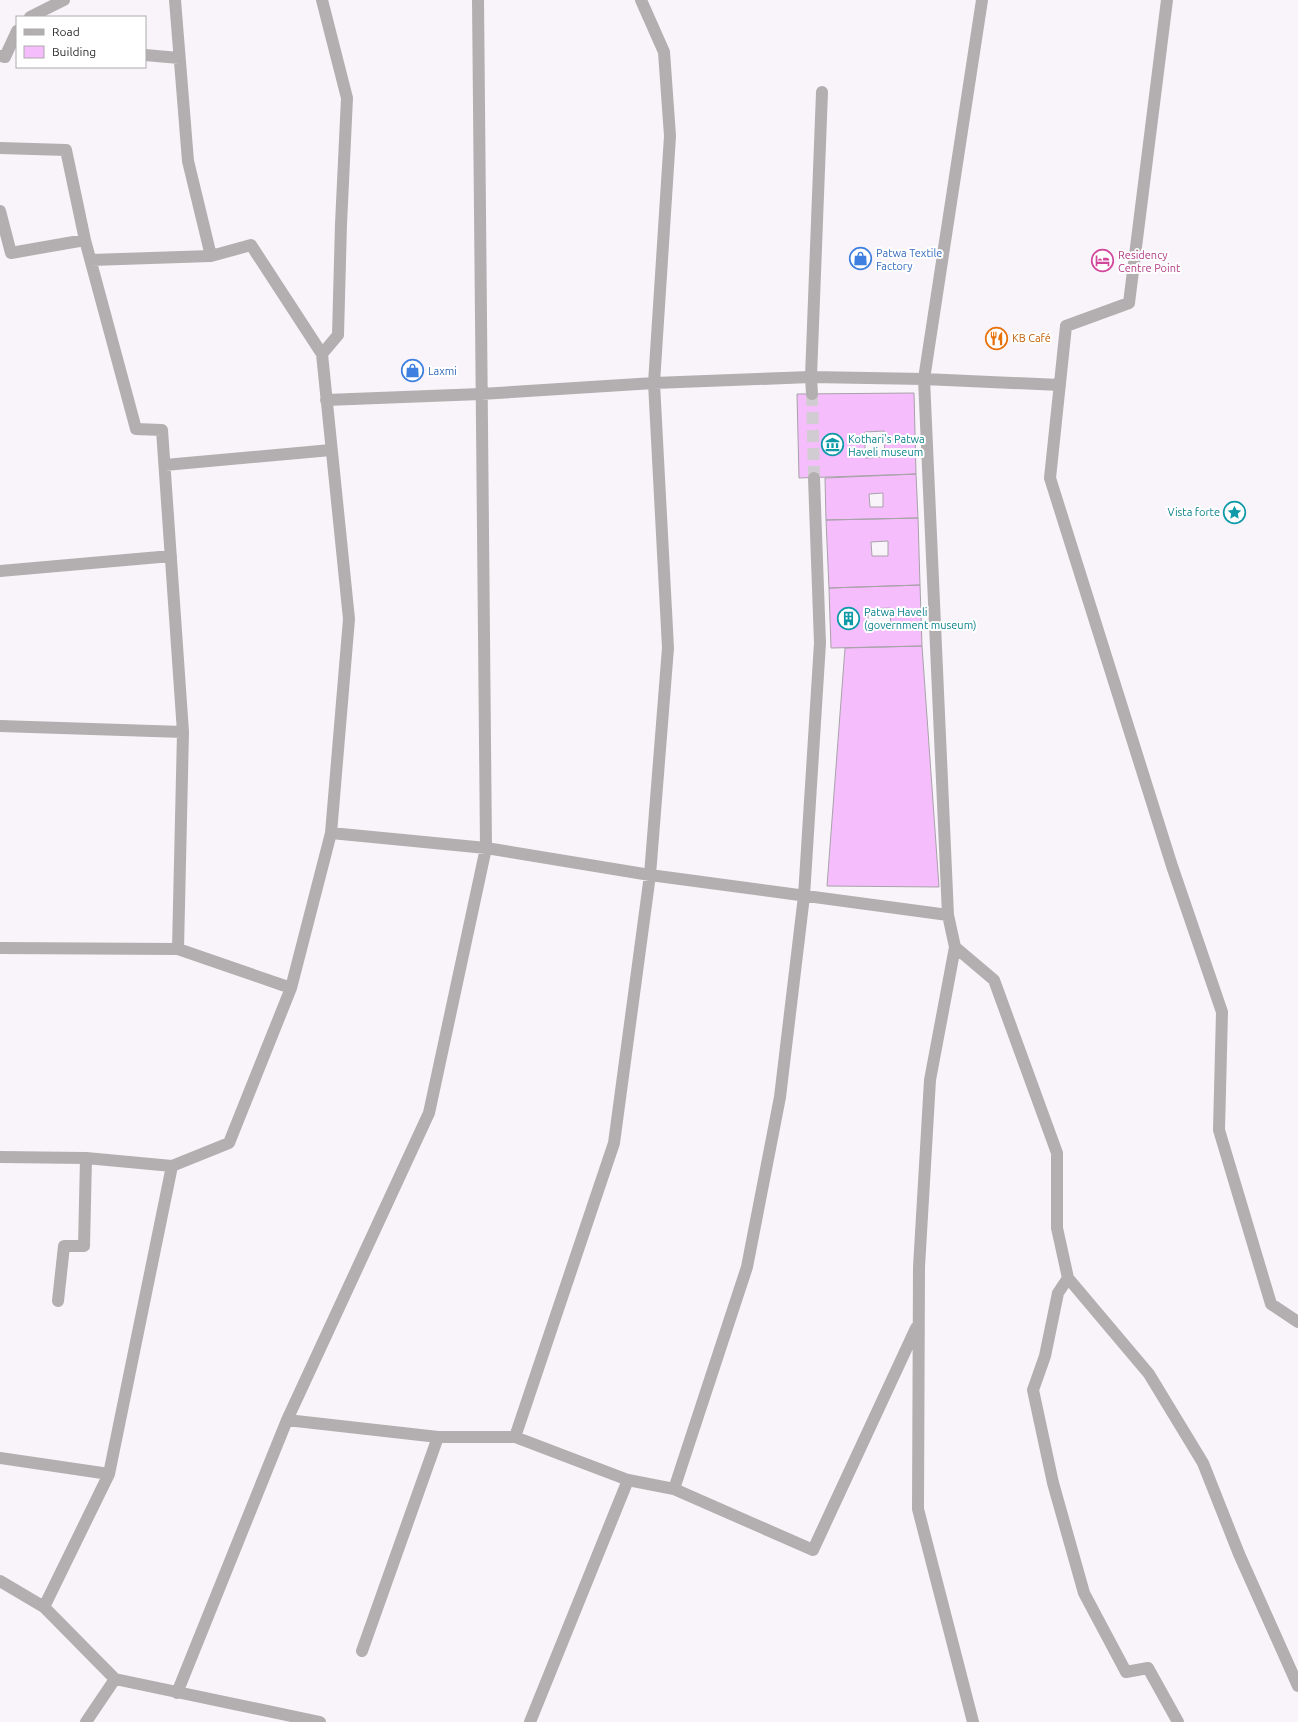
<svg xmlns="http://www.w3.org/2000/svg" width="1298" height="1722" font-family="Ubuntu,sans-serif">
  <rect width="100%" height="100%" fill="#f9f4fa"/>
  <path fill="#f6bdfd" stroke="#a7a2a8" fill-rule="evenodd" d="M914,393L916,474L799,478L797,394ZM884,431L885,457L865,458V432Z
    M916,474L918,518L826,520L825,478ZM883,493V507H870L869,494Z
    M918,518L920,585L829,588L826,520ZM888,541V556H872L871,542Z
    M920,585L922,646L831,648L829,588ZM890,608L891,628H868V609Z
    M922,646L939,887L827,886L845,648Z"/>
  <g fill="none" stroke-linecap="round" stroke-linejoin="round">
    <path stroke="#d1ccd1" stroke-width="12" stroke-dasharray="12 6" stroke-linecap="butt" d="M812,394L814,478"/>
    <path stroke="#b3afb0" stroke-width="12" d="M175,0L188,161L211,256L251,245L322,354
      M1167,0L1129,303L1066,326L1050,478L1172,866L1222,1012L1219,1130L1271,1304L1298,1322
      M30,17L64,0
      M145,55L179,58
      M0,56L5,57L17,31
      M0,148L66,150L85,240L136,429L162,430L183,732L178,949
      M0,211L11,253L85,240
      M91,260L211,256
      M812,394L811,377L822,92
      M326,400L481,394L654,383L811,377L924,379L1060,385
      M165,465L331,450
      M0,571L171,556
      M0,726L183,732
      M331,833L486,848L650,875L948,915
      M955,947L994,980L1057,1153V1228L1068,1278L1149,1374L1203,1463L1239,1554L1298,1686
      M0,948L178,949L291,988
      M0,1157L86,1158L172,1166
      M1068,1278L1058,1293L1045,1356L1033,1390L1053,1483L1084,1593L1126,1672L1148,1668L1178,1722
      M58,1301L64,1246H84L86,1158
      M287,1420L438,1437H515L628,1480L674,1489L813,1550L916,1328
      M515,1437L614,1143L650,875L668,648L654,383L670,136L664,52L641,0
      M0,1458L109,1474
      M674,1489L747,1267L780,1097L804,896L820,643L814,478
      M0,1581L44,1607L115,1679L320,1722
      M44,1607L109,1474L172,1166L229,1143L291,988L331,833L349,619L322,354L338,335L341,224L347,98L322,0
      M362,1651L438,1437
      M177,1693L287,1420L429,1113L486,848L478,0
      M86,1722L115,1679
      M530,1722L628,1480
      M973,1722L918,1509L919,1267L930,1080L955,947L948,915L924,379L982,0"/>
  </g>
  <defs>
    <symbol id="shop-ring" viewBox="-11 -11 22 22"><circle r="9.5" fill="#fff" stroke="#3f7fe0" stroke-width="1.5"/><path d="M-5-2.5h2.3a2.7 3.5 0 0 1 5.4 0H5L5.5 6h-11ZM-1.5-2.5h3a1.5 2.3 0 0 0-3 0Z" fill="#3f7fe0"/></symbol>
    <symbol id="hotel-ring" viewBox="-11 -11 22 22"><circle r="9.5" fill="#fff" stroke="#d1479c" stroke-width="1.5"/><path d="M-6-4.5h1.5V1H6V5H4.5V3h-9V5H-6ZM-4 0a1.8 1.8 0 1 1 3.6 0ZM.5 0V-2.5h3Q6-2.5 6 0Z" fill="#d1479c"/></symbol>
    <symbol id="restaurant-ring" viewBox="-11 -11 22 22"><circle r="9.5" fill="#fff" stroke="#e8710a" stroke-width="1.5"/><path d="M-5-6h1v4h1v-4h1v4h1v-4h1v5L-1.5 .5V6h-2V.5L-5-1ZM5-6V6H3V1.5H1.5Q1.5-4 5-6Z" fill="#e8710a"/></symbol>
    <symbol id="museum-ring" viewBox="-11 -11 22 22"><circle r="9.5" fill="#fff" stroke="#0f9aa8" stroke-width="1.5"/><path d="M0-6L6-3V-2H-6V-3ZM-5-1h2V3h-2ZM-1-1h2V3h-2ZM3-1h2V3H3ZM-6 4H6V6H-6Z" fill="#0f9aa8"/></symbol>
    <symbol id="sight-ring" viewBox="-11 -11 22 22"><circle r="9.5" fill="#fff" stroke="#0f9aa8" stroke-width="1.5"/><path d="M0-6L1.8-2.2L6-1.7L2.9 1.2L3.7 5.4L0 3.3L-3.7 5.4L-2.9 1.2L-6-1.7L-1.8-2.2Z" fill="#0f9aa8"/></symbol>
    <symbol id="building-ring" viewBox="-11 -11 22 22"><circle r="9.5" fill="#fff" stroke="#0f9aa8" stroke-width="1.5"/><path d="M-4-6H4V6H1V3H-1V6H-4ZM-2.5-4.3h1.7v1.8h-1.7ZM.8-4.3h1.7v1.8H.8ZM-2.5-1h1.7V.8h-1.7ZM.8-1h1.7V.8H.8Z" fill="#0f9aa8"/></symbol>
  </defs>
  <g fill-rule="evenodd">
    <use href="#shop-ring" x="848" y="246" width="25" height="25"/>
    <use href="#hotel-ring" x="1090" y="248" width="25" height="25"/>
    <use href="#restaurant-ring" x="984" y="326" width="25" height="25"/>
    <use href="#shop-ring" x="400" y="358" width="25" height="25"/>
    <use href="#museum-ring" x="820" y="432" width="25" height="25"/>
    <use href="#sight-ring" x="1222" y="500" width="25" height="25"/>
    <use href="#building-ring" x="836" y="606" width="25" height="25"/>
  </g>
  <g text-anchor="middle" stroke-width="4" stroke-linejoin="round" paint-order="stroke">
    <g font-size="11" fill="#366cbe" stroke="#fff" text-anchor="start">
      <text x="876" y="257">Patwa Textile<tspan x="876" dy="13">Factory</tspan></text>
      <text x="428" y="375">Laxmi</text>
    </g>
    <g font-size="11" fill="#b23c85" stroke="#fff" text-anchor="start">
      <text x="1118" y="259">Residency<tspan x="1118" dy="13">Centre Point</tspan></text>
    </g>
    <g font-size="11" fill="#c56008" stroke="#fff" text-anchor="start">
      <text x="1012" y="342">KB Café</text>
    </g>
    <g font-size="11" fill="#0d838f" stroke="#fff" text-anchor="start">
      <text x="848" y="443">Kothari's Patwa<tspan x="848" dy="13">Haveli museum</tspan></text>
      <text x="1220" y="516" text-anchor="end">Vista forte</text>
      <text x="864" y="616">Patwa Haveli<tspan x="864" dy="13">(government museum)</tspan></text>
    </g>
  </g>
  <rect x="16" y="16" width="130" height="52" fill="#ffffff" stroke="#acabac"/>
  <rect x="24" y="29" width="20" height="6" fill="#b3afb0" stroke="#acabac"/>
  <text x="52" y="36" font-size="12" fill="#2f2d2f">Road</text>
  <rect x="24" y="46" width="20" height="12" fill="#f6bdfd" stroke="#acabac"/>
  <text x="52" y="56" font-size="12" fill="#2f2d2f">Building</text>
</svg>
